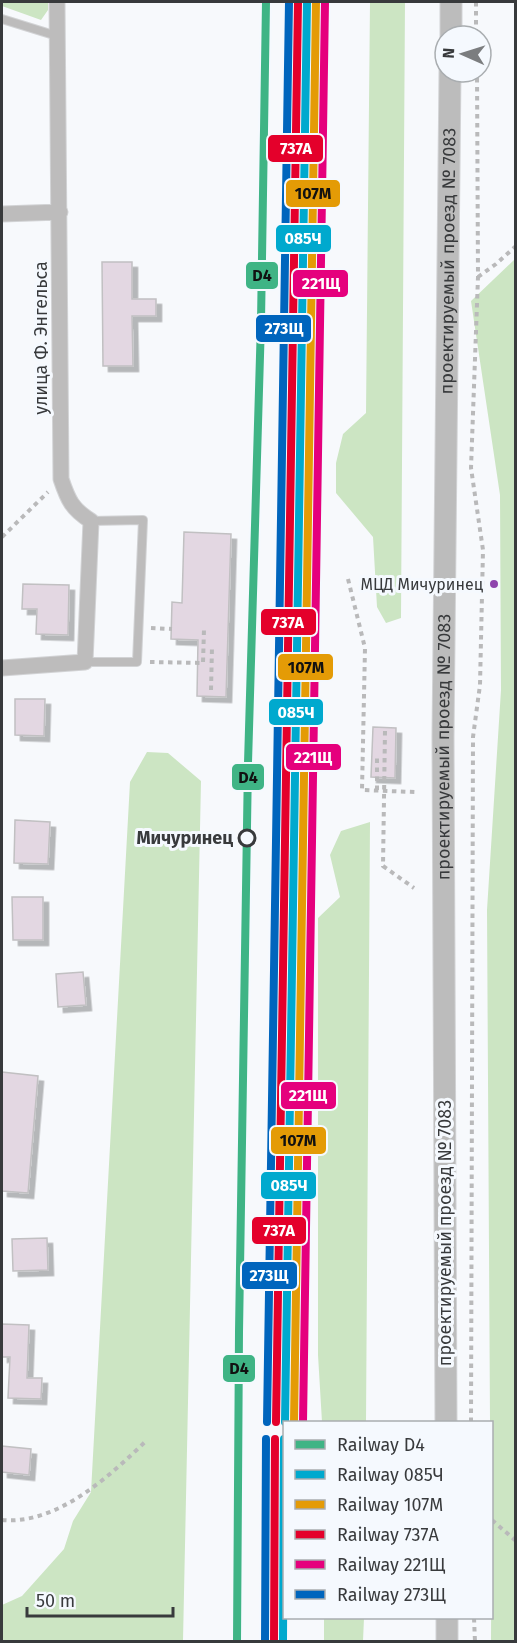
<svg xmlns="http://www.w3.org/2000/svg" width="517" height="1643" font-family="'Fira Sans',sans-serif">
  <defs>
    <filter id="shadow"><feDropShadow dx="5.5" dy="5.5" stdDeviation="0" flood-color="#0004"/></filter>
  </defs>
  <rect width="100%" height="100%" fill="#f7f9fc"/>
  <path fill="#cce5c3" d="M2,2H48V10L41,20L2,6Z
    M370,2H405L401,618L386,623L377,607L373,537L336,493V463L343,434L366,413Z
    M515,259L516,1641L491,1642L492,1422H490L487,910L501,690L500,495L471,301Z
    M147,752L168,753L201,781L183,1641H2V1605L22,1596L64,1549L73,1521L91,1492L130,782Z
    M370,822L366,1422H322L318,1355V918L340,897L330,855L341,831Z
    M324,1618H364L363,1641H324Z"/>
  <path fill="#e3d7e2" stroke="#c1c0c2" stroke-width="1.5" filter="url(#shadow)" d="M102,262H132V299H156V316H132L133,366H103Z
    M184,532L231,534L226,697L197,696L198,640L171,639L172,602L182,603Z
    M23,584L69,585L68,635L36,634L37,609H22Z
    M15,699H45L44,736L15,735Z
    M373,727L396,728L395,778L371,777Z
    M15,820L50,822L48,864L14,863Z
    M12,897H43V940H13Z
    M83,972L86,1005L58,1007L56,974Z
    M2,1072L38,1076L28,1193L2,1191Z
    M47,1238L48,1270L13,1271L12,1239Z
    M2,1324L29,1325L27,1378H42L41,1399L8,1398L10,1357H2Z
    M2,1446L31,1449L29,1475L2,1472Z"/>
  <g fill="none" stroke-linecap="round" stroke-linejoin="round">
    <defs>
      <path id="lane" d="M2,19L57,36
        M85,662H137L143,520L91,521"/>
      <path id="street" d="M2,214L60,212
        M2,668L85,662L91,521C72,509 68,500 61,479L57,2"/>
      <g id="secondary">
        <path d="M451,36V2"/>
        <path id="s1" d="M446,1422L443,737L450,72"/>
        <path d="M447,1618V1642"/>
      </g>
    </defs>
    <use href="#lane" stroke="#d2d3d5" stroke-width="10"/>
    <use href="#street" stroke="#d2d3d5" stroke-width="17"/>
    <use href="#secondary" stroke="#d2d3d5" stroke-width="23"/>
    <path stroke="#b9b9ba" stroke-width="4" stroke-dasharray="4.5 4.5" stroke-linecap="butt" d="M476,2V36
      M478,277L496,264L516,246
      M2,537L48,492
      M348,579L365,648L362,790L415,792
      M151,628L172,629
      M150,662L203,663L204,629
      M211,690L212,647
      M281,690V651
      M385,731L383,866L414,888
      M279,758L280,718
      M377,790V755
      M471,1422L473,737L480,685L483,550L471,468L478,277L477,72
      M2,1520C57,1525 110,1476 147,1440
      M492,1520L516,1541
      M474,1618L475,1642"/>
    <use href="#lane" stroke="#bdbcbc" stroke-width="8"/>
    <use href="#street" stroke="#bdbcbc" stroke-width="15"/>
    <use href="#secondary" stroke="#bcbcbc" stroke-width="21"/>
    <defs>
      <path id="rail-1" d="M237,1642L239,1332L248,763L261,322L266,2"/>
      <path id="rail-2" d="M285,1422L307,2
        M283,1642L284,1439"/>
      <path id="rail-3" d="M294,1422L316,2"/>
      <path id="rail-4" d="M276,1422L298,2
        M274,1642L275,1439"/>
      <path id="rail-5" d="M303,1422L325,2"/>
      <path id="rail-6" d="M267,1422L289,2
        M265,1642L266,1439"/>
    </defs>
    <use href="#rail-1" stroke="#f5f9fe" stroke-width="12"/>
    <use href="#rail-2" stroke="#f5f9fe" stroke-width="12"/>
    <use href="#rail-3" stroke="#f5f9fe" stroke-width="12"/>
    <use href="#rail-4" stroke="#f5f9fe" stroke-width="12"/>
    <use href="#rail-5" stroke="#f5f9fe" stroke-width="12"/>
    <use href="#rail-6" stroke="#f5f9fe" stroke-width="12"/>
    <use href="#rail-1" stroke="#3fb485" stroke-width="8"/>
    <use href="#rail-2" stroke="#00a9ce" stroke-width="8"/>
    <use href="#rail-3" stroke="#e49b06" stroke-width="8"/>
    <use href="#rail-4" stroke="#e4002b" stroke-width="8"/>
    <use href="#rail-5" stroke="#e5007d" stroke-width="8"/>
    <use href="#rail-6" stroke="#0065bd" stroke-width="8"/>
  </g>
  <circle fill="#8e44ad" stroke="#f5f9fe" stroke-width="2" cx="494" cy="584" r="5"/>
  <circle fill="#f5f9fe" stroke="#383a3c" stroke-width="3" cx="247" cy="838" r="8"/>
  <g text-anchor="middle" stroke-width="6" stroke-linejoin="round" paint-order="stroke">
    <g font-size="16" fill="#383a3c" stroke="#f5f9fe" text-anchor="end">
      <text x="483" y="590">МЦД Мичуринец</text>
    </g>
    <g font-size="18" fill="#383a3c" stroke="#f5f9fe">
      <text dy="6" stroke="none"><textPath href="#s1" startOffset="1161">проектируемый проезд № 7083</textPath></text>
      <text transform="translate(41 338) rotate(-90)" y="6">улица Ф. Энгельса</text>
      <text dy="6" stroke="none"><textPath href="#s1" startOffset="675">проектируемый проезд № 7083</textPath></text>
      <text transform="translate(445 1233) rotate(-90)" y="6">проектируемый проезд № 7083</text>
    </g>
    <g font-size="18" font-weight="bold" fill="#383a3c" stroke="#f5f9fe" text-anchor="end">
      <text x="233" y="844">Мичуринец</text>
    </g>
  </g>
  <g stroke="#f5f9fe" stroke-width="2">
    <rect x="267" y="134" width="57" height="29" rx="6" fill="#e4002b"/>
    <rect x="285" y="179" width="56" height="29" rx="6" fill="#e49b06"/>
    <rect x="275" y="224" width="57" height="29" rx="6" fill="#00a9ce"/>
    <rect x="245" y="261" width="34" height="29" rx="6" fill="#3fb485"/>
    <rect x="292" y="269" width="57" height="29" rx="6" fill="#e5007d"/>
    <rect x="255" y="314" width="57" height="29" rx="6" fill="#0065bd"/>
    <rect x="260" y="608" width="57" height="28" rx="6" fill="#e4002b"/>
    <rect x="277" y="653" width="57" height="28" rx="6" fill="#e49b06"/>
    <rect x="268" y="698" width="56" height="28" rx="6" fill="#00a9ce"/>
    <rect x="285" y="743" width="57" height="28" rx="6" fill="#e5007d"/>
    <rect x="231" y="763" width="34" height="28" rx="6" fill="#3fb485"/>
    <rect x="280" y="1081" width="57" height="29" rx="6" fill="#e5007d"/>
    <rect x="270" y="1126" width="57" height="29" rx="6" fill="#e49b06"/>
    <rect x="260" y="1171" width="57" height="29" rx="6" fill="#00a9ce"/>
    <rect x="251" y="1216" width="56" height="29" rx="6" fill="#e4002b"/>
    <rect x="241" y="1261" width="57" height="29" rx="6" fill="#0065bd"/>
    <rect x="222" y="1354" width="34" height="29" rx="6" fill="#3fb485"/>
  </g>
  <g font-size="16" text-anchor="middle" font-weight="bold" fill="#fff">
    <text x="296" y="154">737А</text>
    <text x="303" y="244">085Ч</text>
    <text x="321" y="289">221Щ</text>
    <text x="284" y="334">273Щ</text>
    <text x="288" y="628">737А</text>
    <text x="296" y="718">085Ч</text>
    <text x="313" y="763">221Щ</text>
    <text x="308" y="1101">221Щ</text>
    <text x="289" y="1191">085Ч</text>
    <text x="279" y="1236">737А</text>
    <text x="269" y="1281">273Щ</text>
  </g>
  <g font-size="16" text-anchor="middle" font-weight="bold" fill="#111">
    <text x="313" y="199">107М</text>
    <text x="262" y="281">D4</text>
    <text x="306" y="673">107М</text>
    <text x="248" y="783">D4</text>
    <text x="298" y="1146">107М</text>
    <text x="239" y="1374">D4</text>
  </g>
  <rect width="517" height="1643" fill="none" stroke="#383a3c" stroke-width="6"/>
  <rect x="283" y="1421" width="210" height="198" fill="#f5f9fe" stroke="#a9adb0" stroke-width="1.5"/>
  <rect x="295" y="1440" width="30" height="9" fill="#3fb485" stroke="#a9adb0" stroke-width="1.5"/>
  <text x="337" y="1451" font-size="18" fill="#383a3c">Railway D4</text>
  <rect x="295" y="1470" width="30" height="9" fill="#00a9ce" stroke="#a9adb0" stroke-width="1.5"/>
  <text x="337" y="1481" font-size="18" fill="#383a3c">Railway 085Ч</text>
  <rect x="295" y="1500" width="30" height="9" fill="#e49b06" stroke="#a9adb0" stroke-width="1.5"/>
  <text x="337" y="1511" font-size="18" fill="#383a3c">Railway 107М</text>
  <rect x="295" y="1530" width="30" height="9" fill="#e4002b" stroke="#a9adb0" stroke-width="1.5"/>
  <text x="337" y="1541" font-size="18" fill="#383a3c">Railway 737А</text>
  <rect x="295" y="1560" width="30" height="9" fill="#e5007d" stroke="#a9adb0" stroke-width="1.5"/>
  <text x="337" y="1571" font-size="18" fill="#383a3c">Railway 221Щ</text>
  <rect x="295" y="1590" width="30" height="9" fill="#0065bd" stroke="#a9adb0" stroke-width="1.5"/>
  <text x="337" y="1601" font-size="18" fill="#383a3c">Railway 273Щ</text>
  <g transform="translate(463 54) rotate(273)"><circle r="28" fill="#f5f9fe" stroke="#a9adb0" stroke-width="1.5"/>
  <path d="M0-4.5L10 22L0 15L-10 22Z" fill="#7b7d7f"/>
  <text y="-9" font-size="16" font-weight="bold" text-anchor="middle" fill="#383a3c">N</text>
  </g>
  <path d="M27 1607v9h146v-9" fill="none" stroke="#383a3c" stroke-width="3"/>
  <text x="36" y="1607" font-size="18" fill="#383a3c" stroke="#f5f9fe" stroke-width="4.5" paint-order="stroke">50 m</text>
</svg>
